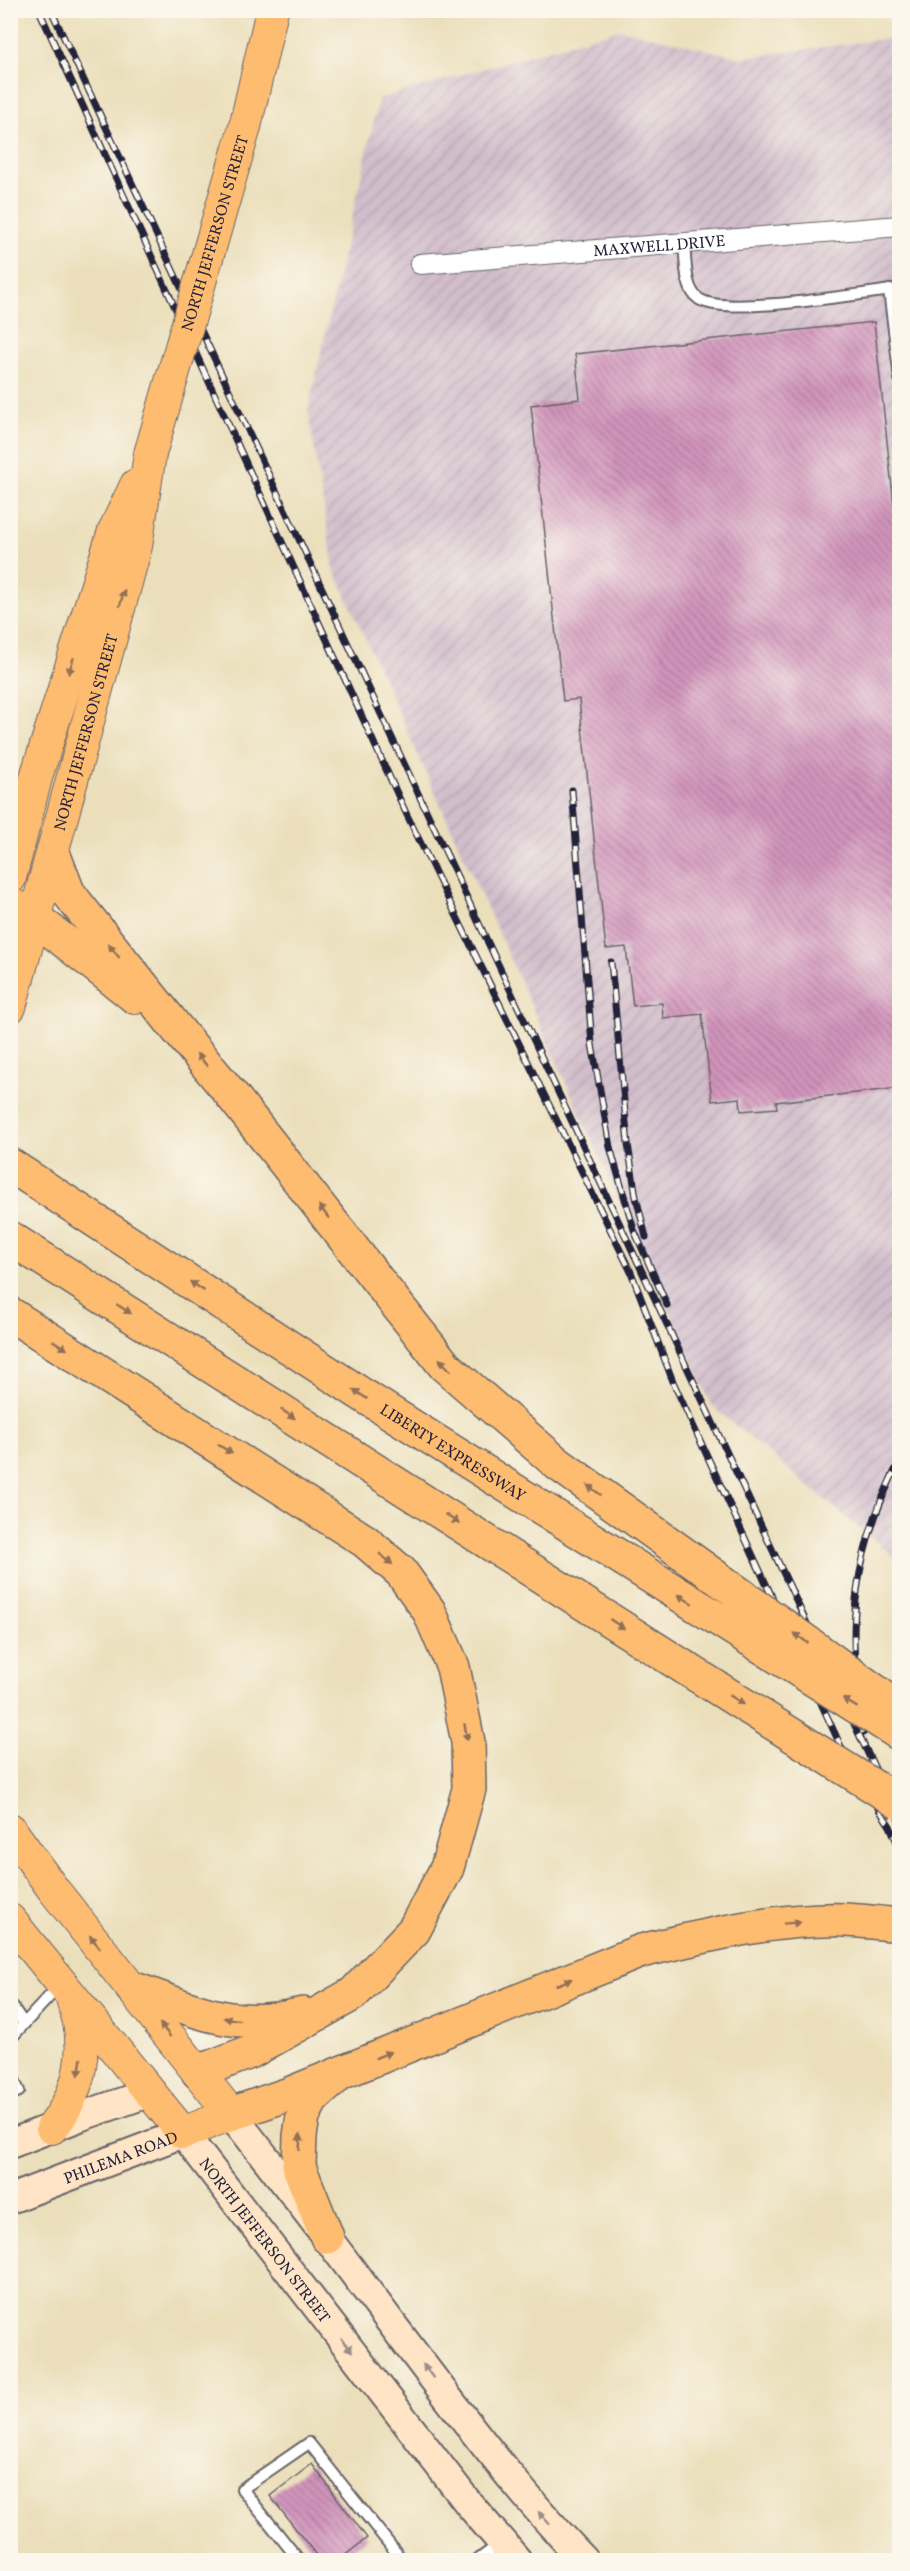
<svg xmlns="http://www.w3.org/2000/svg" width="910" height="2571" font-family="Vollkorn,serif">
  <defs>
    <pattern id="industrial-furrows" width="10" height="10" patternUnits="userSpaceOnUse" patternTransform="scale(1.5)"><rect width="10" height="10" fill="#d1bdcb"/><path d="M-1 1l2-2M0 10L10 0M9 11l2-2" fill="none" stroke="#b3a2af"/></pattern>
    <pattern id="building-back-hatch" width="6" height="6" patternUnits="userSpaceOnUse" patternTransform="scale(1.5)"><rect width="6" height="6" fill="#d294bc"/><path d="M-1 5l2 2M0 0l6 6M5-1l2 2" fill="none" stroke="#aa789a"/></pattern>
  </defs>
  <rect width="100%" height="100%" fill="#fbf7ec"/>
  <filter id="ink" filterUnits="userSpaceOnUse"><feTurbulence type="fractalNoise" baseFrequency=".0167" numOctaves="2"/><feDisplacementMap in="SourceGraphic" scale="12" xChannelSelector="R" yChannelSelector="G"/><feConvolveMatrix kernelMatrix="1 2 1 2 8 2 1 2 1" color-interpolation-filters="sRGB"/></filter>
  <filter id="wash" filterUnits="userSpaceOnUse"><feTurbulence type="fractalNoise" baseFrequency=".008" numOctaves="4" result="noise"/><feDisplacementMap in="SourceGraphic" scale="24" xChannelSelector="R" yChannelSelector="G"/><feGaussianBlur stdDeviation="1.35" result="paint"/><feColorMatrix in="noise" values="0 0 0 0 0 0 0 0 0 0 0 0 0 0 0 0 0 1.4 0 .05"/><feComposite in="paint" operator="in"/></filter>
  <g filter="url(#wash)">
    <rect width="100%" height="100%" fill="#ebdfbb"/>
    <path fill="url(#industrial-furrows)" d="M620,29L742,58L899,37V1561L712,1406L334,569L308,410L379,99Z"/>
    <g id="blocks">
      <path fill="url(#building-back-hatch)" d="M874,322L900,561V1088L776,1102L777,1108L741,1111L740,1098L712,1101L702,1014L663,1018L662,1003L633,1006L626,947L606,949L579,699L563,701L531,405L580,399L575,354Z
        M312,2464L367,2538L339,2560H320L270,2496Z"/>
    </g>
  </g>
  <g filter="url(#ink)">
    <use href="#blocks" fill-opacity="0" stroke="#686468" stroke-width="1.5"/>
    <g fill="none" stroke-linecap="round" stroke-linejoin="round">
      <defs>
        <path id="service" d="M684,243C686,260 684,289 699,299C724,317 863,293 900,289
          M889,290L900,379
          M10,2003L24,2024
          M10,2039L59,1986
          M10,2071L19,2091L10,2095
          M299,2560L242,2489L309,2443L402,2560
          M478,2560L501,2543"/>
        <g id="minor">
          <path id="s1" d="M420,264L900,226"/>
        </g>
        <g id="secondary">
          <path d="M231,2114C286,2183 339,2253 392,2324C453,2405 514,2487 584,2560"/>
          <path d="M10,2144L79,2117L151,2092"/>
          <path id="s2" d="M10,2199L183,2133L469,2504L517,2560"/>
        </g>
        <g id="primary">
          <path d="M10,878L37,774L114,531L136,485"/>
          <path d="M10,903L35,918"/>
          <path id="s3" d="M10,1007L136,546L150,454"/>
          <path d="M10,1829L53,1889L231,2114L183,2133L10,1920"/>
          <path d="M52,2128C81,2091 90,2047 73,2002"/>
        </g>
        <g id="motorway">
          <path d="M53,853L68,892L77,904L177,1029L231,1094L445,1366L558,1464L642,1524"/>
          <path d="M35,918L135,997"/>
          <path id="s4" d="M10,1165L361,1394L623,1559"/>
          <path d="M10,1238L687,1669"/>
          <path d="M10,1314L365,1541L401,1572L429,1611L453,1667L468,1742L469,1789L447,1868L414,1930L353,1994L250,2052L198,2072"/>
          <path d="M132,1988C196,2010 232,2032 303,2014"/>
          <path d="M231,2114L289,2094L641,1951C707,1935 777,1918 845,1920C863,1921 881,1923 900,1925"/>
          <path d="M327,2237L299,2167L300,2136L303,2116L312,2099L334,2079"/>
        </g>
      </defs>
      <use href="#service" stroke="#686468" stroke-width="14"/>
      <use href="#minor" stroke="#686468" stroke-width="22"/>
      <use href="#secondary" stroke="#686468" stroke-width="32"/>
      <use href="#primary" stroke="#686468" stroke-width="34"/>
      <use href="#motorway" stroke="#686468" stroke-width="36"/>
      <use href="#service" stroke="#fff" stroke-width="10"/>
      <use href="#minor" stroke="#fff" stroke-width="20"/>
      <use href="#secondary" stroke="#ffe4c6" stroke-width="28"/>
      <use href="#primary" stroke="#febc70" stroke-width="32"/>
      <use href="#motorway" stroke="#febc70" stroke-width="33"/>
      <defs>
        <path id="rail" d="M39,10L406,813L631,1272L674,1384L849,1764L890,1826L900,1849
          M51,10L900,1822
          M572,790L592,1044L610,1147L634,1230L667,1305
          M611,962L628,1144L636,1197L646,1237
          M863,1733C845,1631 852,1553 900,1460"/>
      </defs>
      <use href="#rail" stroke="#22223b" stroke-width="7"/>
      <use href="#rail" stroke="#fbf7ec" stroke-width="4.5" stroke-dasharray="14" stroke-linecap="butt"/>
      <defs>
        <g id="primary-bridge">
          <path id="s5" d="M150,454L245,127L272,10"/>
        </g>
        <path id="motorway-bridge" d="M642,1524L900,1709
          M623,1559L900,1734
          M687,1669L900,1803"/>
      </defs>
      <use href="#primary-bridge" stroke="#686468" stroke-width="34" stroke-linecap="butt"/>
      <use href="#motorway-bridge" stroke="#686468" stroke-width="36" stroke-linecap="butt"/>
      <use href="#primary-bridge" stroke="#febc70" stroke-width="32"/>
      <use href="#motorway-bridge" stroke="#febc70" stroke-width="33"/>
    </g>
    <defs><path id="oneway-solid" d="M-6-.8H1V-3.2L6.5 0L1 3.2V.8H-6Z" transform="scale(1.5)"/></defs>
    <g fill="#906f56">
      <use href="#oneway-solid" transform="translate(122 598) rotate(-75)"/>
      <use href="#oneway-solid" transform="translate(71 666) rotate(108)"/>
      <use href="#oneway-solid" transform="translate(114 951) rotate(-128)"/>
      <use href="#oneway-solid" transform="translate(202 1060) rotate(-130)"/>
      <use href="#oneway-solid" transform="translate(324 1212) rotate(-128)"/>
      <use href="#oneway-solid" transform="translate(197 1286) rotate(-147)"/>
      <use href="#oneway-solid" transform="translate(124 1309) rotate(32)"/>
      <use href="#oneway-solid" transform="translate(60 1345) rotate(32)"/>
      <use href="#oneway-solid" transform="translate(445 1365) rotate(-133)"/>
      <use href="#oneway-solid" transform="translate(360 1394) rotate(-147)"/>
      <use href="#oneway-solid" transform="translate(288 1414) rotate(33)"/>
      <use href="#oneway-solid" transform="translate(225 1449) rotate(32)"/>
      <use href="#oneway-solid" transform="translate(594 1490) rotate(-144)"/>
      <use href="#oneway-solid" transform="translate(452 1519) rotate(33)"/>
      <use href="#oneway-solid" transform="translate(386 1559) rotate(40)"/>
      <use href="#oneway-solid" transform="translate(685 1599) rotate(-148)"/>
      <use href="#oneway-solid" transform="translate(617 1624) rotate(33)"/>
      <use href="#oneway-solid" transform="translate(801 1638) rotate(-144)"/>
      <use href="#oneway-solid" transform="translate(737 1700) rotate(32)"/>
      <use href="#oneway-solid" transform="translate(850 1703) rotate(-148)"/>
      <use href="#oneway-solid" transform="translate(466 1732) rotate(79)"/>
      <use href="#oneway-solid" transform="translate(792 1923) rotate(-4)"/>
      <use href="#oneway-solid" transform="translate(95 1942) rotate(-129)"/>
      <use href="#oneway-solid" transform="translate(564 1982) rotate(-22)"/>
      <use href="#oneway-solid" transform="translate(232 2019) rotate(-173)"/>
      <use href="#oneway-solid" transform="translate(165 2030) rotate(-128)"/>
      <use href="#oneway-solid" transform="translate(383 2055) rotate(-22)"/>
      <use href="#oneway-solid" transform="translate(80 2067) rotate(99)"/>
      <use href="#oneway-solid" transform="translate(300 2142) rotate(-87)"/>
    </g>
    <g fill="#9c8d87">
      <use href="#oneway-solid" transform="translate(347 2345) rotate(52)"/>
      <use href="#oneway-solid" transform="translate(428 2371) rotate(-127)"/>
      <use href="#oneway-solid" transform="translate(544 2518) rotate(-132)"/>
    </g>
  </g>
  <g text-anchor="middle" stroke-width="4.5" stroke-linejoin="round" paint-order="stroke">
    <g font-size="16" fill="#22223b" stroke="#fbf7ec">
      <text dy="6" stroke="none"><textPath href="#s5" startOffset="230">NORTH JEFFERSON STREET</textPath></text>
      <text dy="6" stroke="none"><textPath href="#s1" startOffset="240">MAXWELL DRIVE</textPath></text>
      <text dy="6" stroke="none"><textPath href="#s3" startOffset="285">NORTH JEFFERSON STREET</textPath></text>
      <text dy="6" stroke="none"><textPath href="#s4" startOffset="528">LIBERTY EXPRESSWAY</textPath></text>
      <text dy="6" stroke="none"><textPath href="#s2" startOffset="118">PHILEMA ROAD</textPath></text>
      <text dy="6" stroke="none"><textPath href="#s2" startOffset="320">NORTH JEFFERSON STREET</textPath></text>
    </g>
  </g>
  <rect width="910" height="2571" fill="none" stroke="#fbf7ec" stroke-width="36"/>
</svg>
